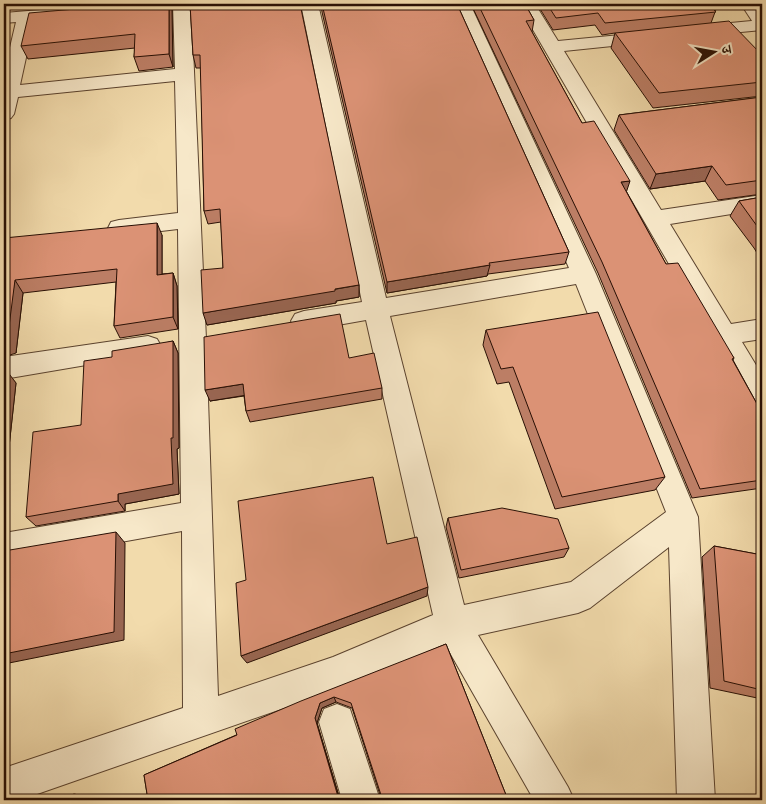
<svg xmlns="http://www.w3.org/2000/svg" width="766" height="804" font-family="'IM FELL English','Noto Serif Devanagari',serif">
  <rect width="100%" height="100%" fill="#f2dbac"/>
  <filter id="stains"><feTurbulence type="fractalNoise" baseFrequency=".004" numOctaves="4"/><feColorMatrix values="0 0 0 0 .2 0 0 0 0 .09 0 0 0 0 .02 0 0 0 .5 -.17"/></filter>
  <radialGradient id="worn" r=".72"><stop offset=".6" stop-color="#630" stop-opacity="0"/><stop offset="1" stop-color="#630" stop-opacity=".3"/></radialGradient>
  <g fill="none" stroke-linecap="round" stroke-linejoin="round">
    <defs>
      <path id="minor" d="M173,4H191L206,339L218,696L333,657L433,615L366,320L304,331L295,328L291,321L295,314L304,311L362,302L301,4H318L386,298L569,268L453,4H470L596,274L698,517L715,800H677L669,547L590,608L578,613L478,635L568,787L574,800H534L445,644L333,691L20,800H4V768L183,708L182,531L4,563V533L181,503L178,229L119,236L111,234L108,228L111,222L119,220L178,213L175,81L18,97L14,114L11,118L4,120V73L16,22L4,23V13L65,8L71,9L74,13L71,17L34,21L20,85L175,69ZM576,284L666,512L571,582L464,605L390,316Z
        M518,4H535L558,41L651,32L657,33L660,37L657,41L651,42L564,51L661,210L762,195V209L670,224L731,324L762,319V339L742,342L762,375V410L752,407Z
        M762,20V30L699,36L693,35L690,31L693,27L699,26Z
        M148,336L157,339L161,346L157,353L4,379V357Z
        M337,704L350,709L380,800H342L319,722L324,709Z"/>
      <path id="tertiary" d="M741,4H758L762,10V28L756,27Z"/>
    </defs>
    <use href="#minor" stroke="#5a422e" stroke-width="2"/>
    <use href="#tertiary" stroke="#5a422e" stroke-width="2"/>
    <use href="#minor" fill="#f7e8c9" fill-rule="evenodd"/>
    <use href="#tertiary" fill="#f7e8c9" fill-rule="evenodd"/>
  </g>
  <path fill="#bc7e65" stroke="#280f04" fill-rule="evenodd" d="M134,4H171L172,10L173,67L139,71L134,57L135,48L28,59L21,46Z
    M190,4L359,285V297L336,301V303L207,325L223,268L221,222L208,224L204,211L201,68H196L193,55Z
    M321,4H457L569,252L565,264L488,274L487,276L387,293L322,12Z
    M471,4H525L534,20L532,32L582,123L626,191L666,264L734,358L733,360L762,413V488L692,498L598,273Z
    M537,4H718L711,23L762,55V96L653,108L611,48L615,33L602,35L595,25L553,30Z
    M762,97V194L718,200L705,181L650,189L614,130L619,115Z
    M762,197V261L754,248L730,216L739,201Z
    M162,235V274L173,273L177,286L178,329L120,338L114,326L116,282L23,293L16,353L4,238Z
    M486,330L665,477L655,490L555,509L509,382L497,384L483,345Z
    M173,341L178,353L179,448L177,449L179,494L125,504V511L36,526L26,517L81,425L112,357Z
    M349,358L382,388V399L250,422L246,411L244,396L210,401Z
    M4,369L16,383L8,456H4Z
    M448,518L569,548L564,557L459,578L446,527Z
    M714,546L762,555V699L710,688L702,557Z
    M446,644L508,800H148L144,775ZM336,702L352,708L381,798L380,800H340L317,723L322,708Z"/>
  <path fill="#996652" stroke="#280f04" d="M169,4H171L172,10L173,67L169,54Z
    M712,166L705,181L650,189L656,174Z
    M630,181L626,193L621,182Z
    M157,223L162,235V288L157,275Z
    M490,265L487,276L387,293V282Z
    M173,273L177,286L178,329L173,317Z
    M15,280L23,293L16,353L4,357V342Z
    M359,285V297L336,301V303L207,325L203,313Z
    M173,341L178,353L179,448L177,449L179,494L125,504V511L118,501V494Z
    M4,369L7,373V371L16,383L8,456L4,451Z
    M243,384L247,395L210,401L205,390Z
    M116,532L125,543L124,640L4,664V654Z
    M428,587L427,596L247,663L241,656Z
    M334,697L336,702L322,708L317,723L340,800L315,718L320,703Z
    M74,794L84,796L85,800H75Z"/>
  <path fill="#db9275" stroke="#280f04" fill-rule="evenodd" d="M134,4H169V54L134,57L135,34L21,46L29,13Z
    M190,4H300L359,285L335,289V291L203,313L201,270L223,268L220,209L204,211L200,55H193Z
    M322,4H457L569,252L489,263L490,265L387,282Z
    M478,4H525L534,20L526,21L582,123L594,121L630,181L621,182L666,264L678,263L734,358L732,359L762,413V480L700,489L602,262Z
    M547,4H708L716,12L605,23L598,13L556,18Z
    M729,21L762,55V82L659,93L615,33Z
    M762,97V180L726,185L712,166L656,174L619,115Z
    M762,197V233L739,201Z
    M157,223V275L173,273V317L114,326L117,269L15,280L7,342H4V238Z
    M598,312L665,477L562,497L513,367L501,369L486,330Z
    M340,314L349,358L374,353L382,388L246,411L243,384L205,390L204,337Z
    M173,341V438H171L173,484L118,494V501L26,517L33,432L81,425L84,361L112,357V351Z
    M7,371L4,399V372Z
    M373,477L387,544L417,537L428,587L241,656L236,583L246,580L238,501Z
    M502,508L558,519L569,548L461,570L448,518Z
    M116,532L114,632L4,654V551Z
    M714,546L762,555V690L724,681Z
    M446,644L508,800H148L144,775L237,735L235,729L301,701ZM334,697L351,703L382,798L380,800H339L315,718L320,703Z
    M74,794L75,800H59Z"/>
  <rect width="766" height="804" fill="none" stroke="#f2dbac" stroke-width="20"/>
  <rect x="5" y="5" width="756" height="794" fill="none" stroke="#280f04" stroke-width="2.5"/>
  <rect x="10" y="10" width="746" height="784" fill="none" stroke="#280f04"/>
  <g transform="translate(714 52) rotate(79)" stroke="#f7e8c9" stroke-width="4" paint-order="stroke">
  <path d="M0-4L9 19L0 12L-9 19Z" fill="#280f04"/>
  <text y="-8" font-size="14" font-weight="bold" text-anchor="middle" fill="#280f04">उ</text>
  </g>
  <rect width="100%" height="100%" filter="url(#stains)"/>
  <rect width="100%" height="100%" fill="url(#worn)"/>
</svg>
